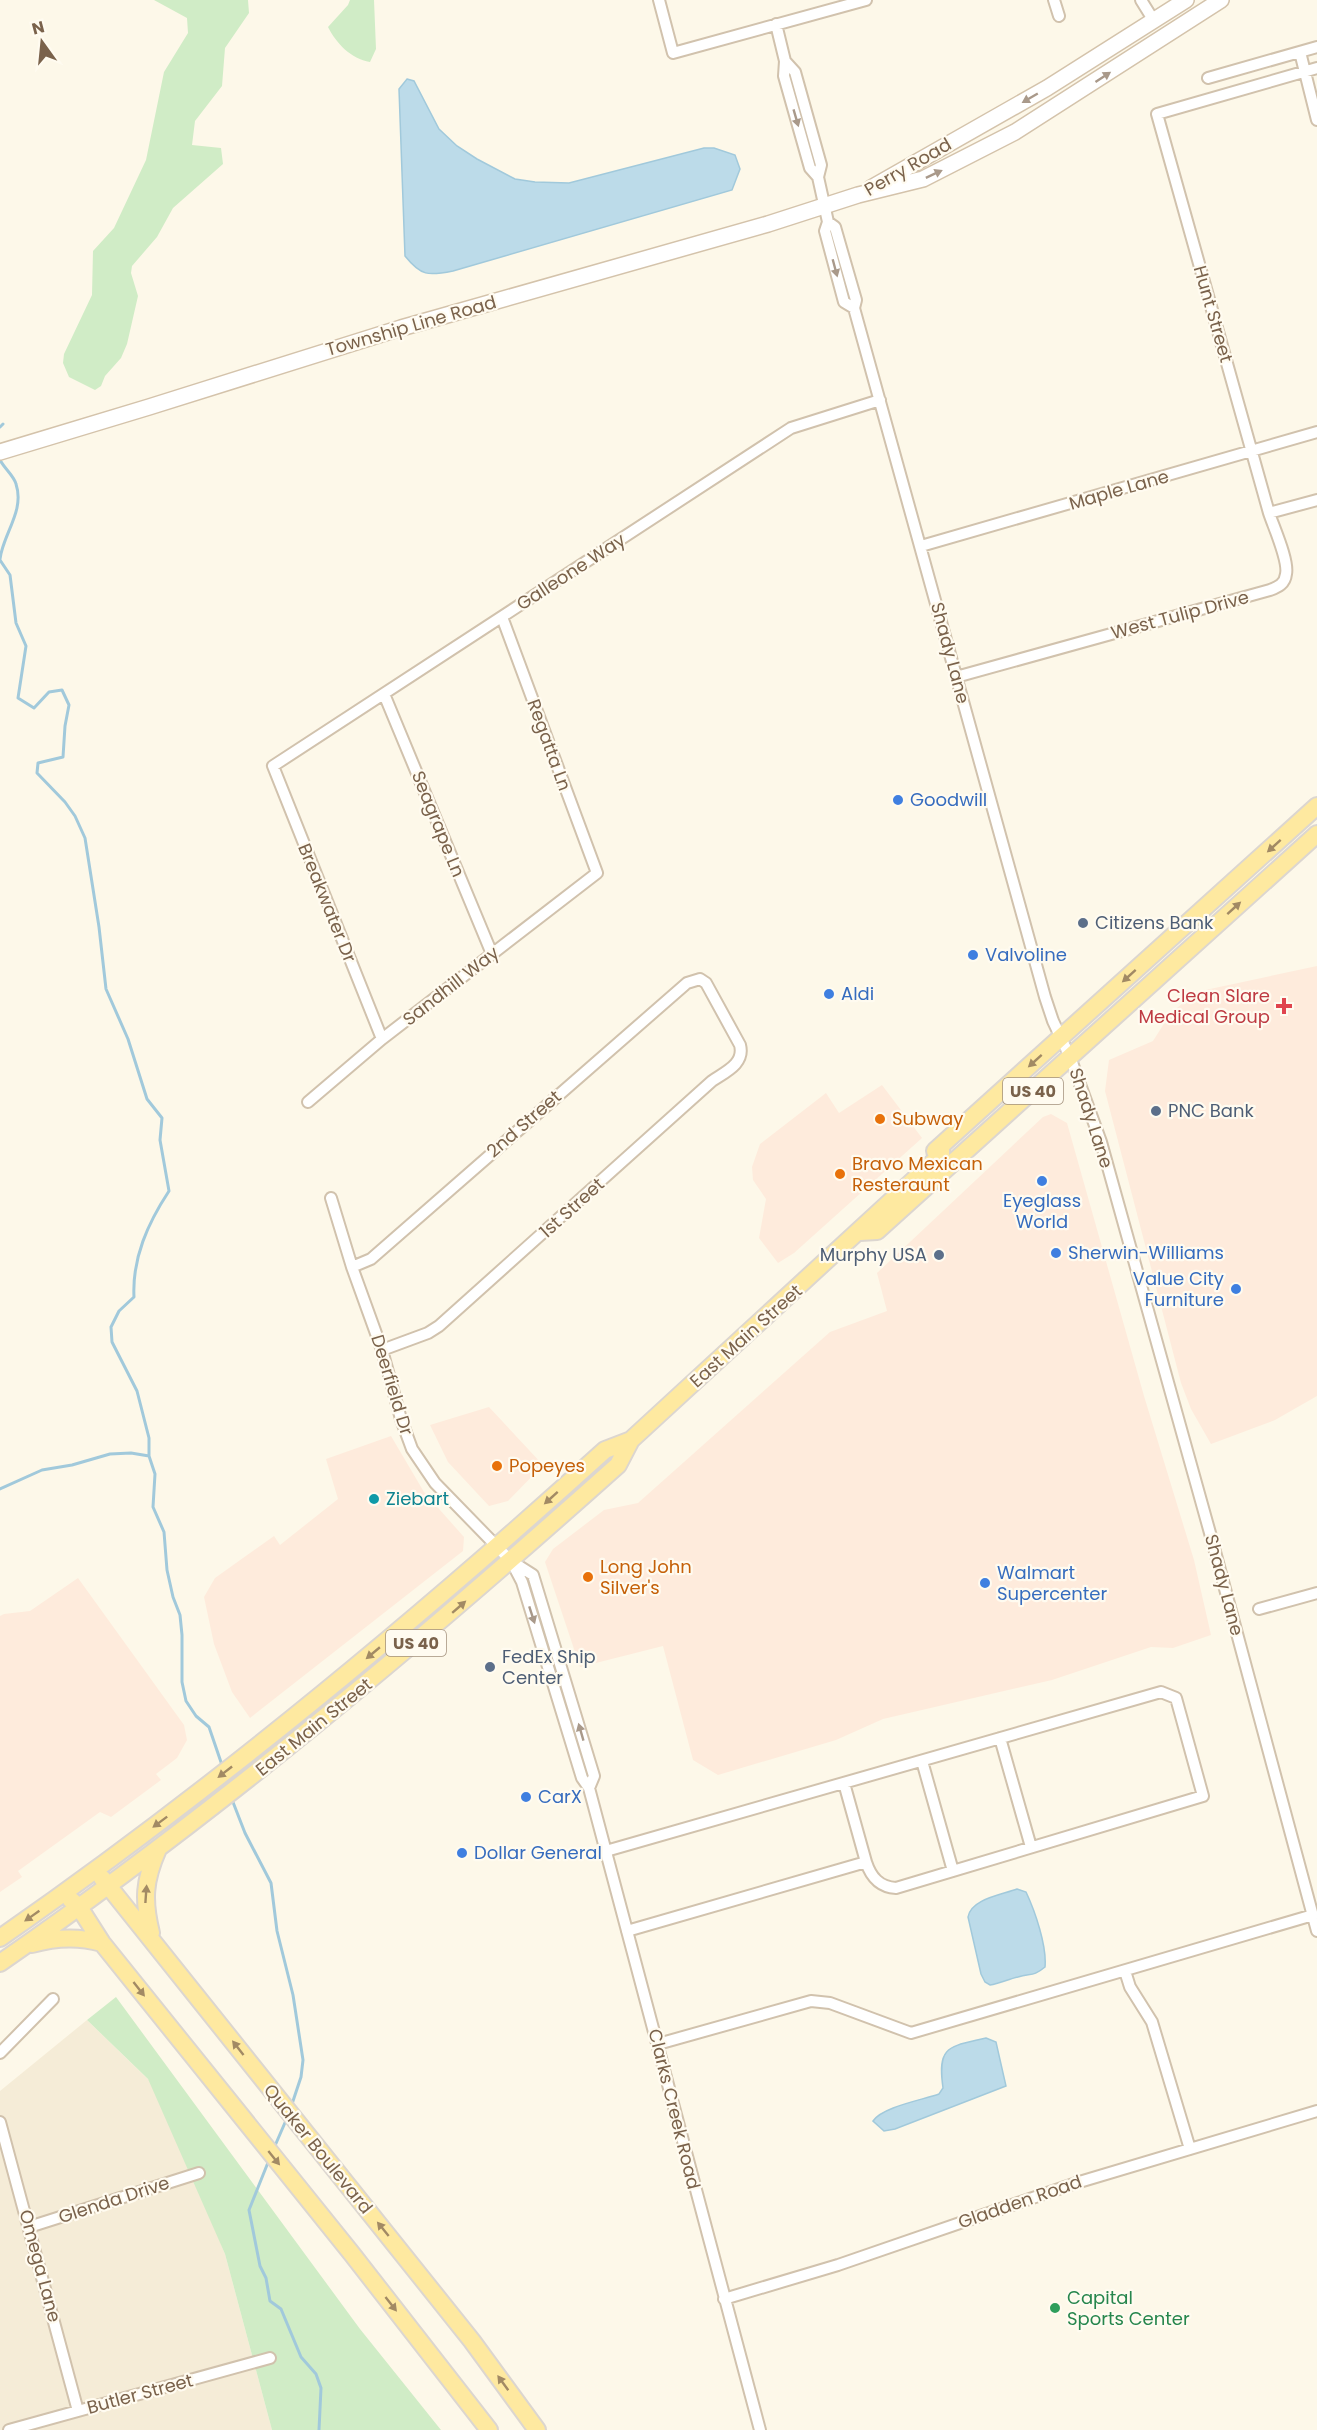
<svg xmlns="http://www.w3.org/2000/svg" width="1317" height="2430" font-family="Poppins,sans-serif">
  <rect width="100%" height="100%" fill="#fdf8e9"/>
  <path fill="#f5ecd7" d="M87,2020L156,2087L225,2254L272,2430H0V2091Z"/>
  <path fill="#feebdc" d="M1317,966V1396L1275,1420L1211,1444L1191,1409L1181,1383L1105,1091L1109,1060L1153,1041L1170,1014L1196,992Z
    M882,1085L922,1138L794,1253L778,1263L759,1238L766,1199L753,1180L752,1167L760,1144L826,1093L839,1113Z
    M1051,1114L1067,1123L1144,1396L1194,1560L1211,1635L1173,1648L1151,1647L1052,1680L883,1719L836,1740L718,1775L693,1760L663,1646L580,1667L545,1562L553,1549L604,1510L638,1503L830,1332L887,1311L877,1273L1043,1117Z
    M489,1407L543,1465L508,1501L489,1506L448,1462L430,1425Z
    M391,1436L424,1492L464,1537L463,1551L250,1718L232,1692L214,1644L204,1597L215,1578L274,1536L280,1545L338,1499L326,1459Z
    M78,1578L184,1725L187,1740L177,1758L156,1774L161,1780L111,1817L100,1812L18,1871L22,1877L0,1892V1616L4,1614L30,1611Z"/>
  <path fill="#d0ecc6" d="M154,0H248L249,13L225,48L222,86L195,121L192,145L221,148L223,164L173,208L157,237L132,266L131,273L138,296L127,344L121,358L105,376L101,386L95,390L69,377L63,363L64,354L92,295L93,251L114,228L146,160L164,72L188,33L187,18Z
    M350,0H374L376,49L370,62C351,59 336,43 328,27L348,5Z
    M116,1997L360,2329L441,2430H272L225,2254L148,2079L87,2020Z"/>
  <path fill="#bcdbe9" stroke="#a1c9db" stroke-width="1.5" d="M407,79L414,81L439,129L457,146L477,159L515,179L535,182L569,183L704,148H714L735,155L740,169L732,190L453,271C428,276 421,276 405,256L399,89Z
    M1017,1889L1026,1892C1035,1911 1047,1946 1045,1967C1033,1977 1031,1973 1018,1977C1009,1979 1000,1983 990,1985L985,1982L981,1974L968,1917C971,1899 1001,1895 1017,1889Z
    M986,2038L996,2042L1006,2086L895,2129L884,2131L873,2121C882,2107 922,2100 939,2094L943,2088C937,2045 949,2047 986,2038Z"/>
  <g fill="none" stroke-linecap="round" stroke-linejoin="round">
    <path stroke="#a1c9db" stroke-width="3" d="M0,427L3,424
      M0,460C4,468 14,476 16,484C25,511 3,534 0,559
      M0,560L10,575L16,623L26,646L18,698L34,708L49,692L62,690L69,705L65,726L63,757L38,763L37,773L65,802L75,816L85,838L99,927L106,989L128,1039L147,1099L162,1118L160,1140L169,1191C148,1223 132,1258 134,1297L119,1311L111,1327L112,1342L137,1391L149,1438V1456L155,1474L153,1507L164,1532L167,1570L173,1597L180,1615L182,1635V1682L186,1701L196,1716L209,1727L223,1768
      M0,1489L42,1470L72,1465L110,1454L131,1453L149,1456
      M231,1797L245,1833L271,1883L277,1931L293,1995L303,2060L301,2077L291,2107
      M274,2148L287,2118
      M269,2160L249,2210L260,2266L266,2278L270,2301L281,2309L301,2357L316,2374L321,2388L319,2430"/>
    <defs>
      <path id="street" d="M659,0L673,53L866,0
        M1054,0L1059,16
        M1141,0L1154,21
        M776,24L785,61L784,76L810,168L818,177L821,165L795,72L785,61
        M1300,52L1317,120
        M1208,78L1317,47
        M818,177L828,222L825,231L844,302L854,308
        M828,222L835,227L856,300L854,308L1045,997L1053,1021L1070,1057L1101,1142L1210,1533L1317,1931
        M1269,513L1317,500
        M921,546L1317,432
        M956,677L1270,590C1278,587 1285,584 1286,574C1289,561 1274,528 1269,513L1157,114L1317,68
        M384,694L492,954
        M382,1039L273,766L791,428L880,400
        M308,1102L382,1039L597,873L502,617
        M331,1198L352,1267L382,1350L401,1419L412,1449L435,1483L511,1561L533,1575L594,1776L589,1788
        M352,1267L371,1259L687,983L700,979L706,983L740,1045C745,1064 725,1072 712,1081L439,1326L428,1333L382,1350
        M511,1561L522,1582L582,1778L589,1788L760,2430
        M1259,1609L1317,1593
        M1000,1738L1031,1847
        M922,1761L953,1871
        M844,1783L866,1862
        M606,1851L1161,1692L1176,1698L1203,1796L896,1888C879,1887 871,1877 866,1862L627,1931
        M1125,1971L1130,1987L1152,2022L1190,2149
        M658,2044L811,2001L830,2003L911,2033L1313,1915
        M0,2053L53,1999
        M0,2122L78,2411
        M29,2227L199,2173
        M724,2299L838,2265L1076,2183L1317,2111
        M9,2430L270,2358"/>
      <path id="secondary" d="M871,188L1047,88L1186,0
        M0,452L149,407L401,328L768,224L858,195L923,179L1015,132L1221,0"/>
      <path id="primary" d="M935,1151L1317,806
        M860,1232L877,1231L1317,834
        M102,1878L472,2341L537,2430
        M71,1900L79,1907L102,1943L352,2254L489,2430
        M151,1933C143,1900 144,1881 158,1849
        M0,1938C213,1790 413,1624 605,1450L631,1440
        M32,1944C56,1937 78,1936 102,1943
        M0,1963C218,1812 420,1642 618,1465L631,1440L941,1155V1146"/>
    </defs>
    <use href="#street" stroke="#d1c2ad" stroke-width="14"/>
    <use href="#secondary" stroke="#d4c3ab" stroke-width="18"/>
    <use href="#primary" stroke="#dcd6d0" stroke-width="20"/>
    <use href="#street" stroke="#fff" stroke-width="10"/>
    <use href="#secondary" stroke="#fff" stroke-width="15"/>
    <use href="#primary" stroke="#fee9a0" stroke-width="16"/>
  </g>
  <defs><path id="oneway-solid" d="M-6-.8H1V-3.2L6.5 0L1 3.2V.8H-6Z" transform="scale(1.5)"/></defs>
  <g fill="#a9998a">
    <use href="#oneway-solid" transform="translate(1103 77) rotate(-33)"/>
    <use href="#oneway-solid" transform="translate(1030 98) rotate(150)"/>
    <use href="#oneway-solid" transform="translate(796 118) rotate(74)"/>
    <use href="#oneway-solid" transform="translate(934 174) rotate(-25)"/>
    <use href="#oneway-solid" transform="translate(835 268) rotate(75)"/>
    <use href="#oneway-solid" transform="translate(532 1615) rotate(72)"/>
    <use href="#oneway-solid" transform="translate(581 1732) rotate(-106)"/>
  </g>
  <g fill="#a28a64">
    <use href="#oneway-solid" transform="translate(1274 846) rotate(138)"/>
    <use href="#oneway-solid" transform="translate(1234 908) rotate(-42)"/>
    <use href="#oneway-solid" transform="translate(1129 976) rotate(138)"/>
    <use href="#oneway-solid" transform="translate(1035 1061) rotate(138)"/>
    <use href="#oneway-solid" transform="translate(551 1498) rotate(138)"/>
    <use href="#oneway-solid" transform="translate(459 1607) rotate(-41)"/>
    <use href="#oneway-solid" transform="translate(373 1653) rotate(140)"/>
    <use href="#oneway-solid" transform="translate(225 1772) rotate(142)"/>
    <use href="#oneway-solid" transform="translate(160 1822) rotate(143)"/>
    <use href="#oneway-solid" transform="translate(146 1894) rotate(-86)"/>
    <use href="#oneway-solid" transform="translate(32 1916) rotate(145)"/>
    <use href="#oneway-solid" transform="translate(139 1989) rotate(52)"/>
    <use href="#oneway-solid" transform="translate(238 2048) rotate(-128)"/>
    <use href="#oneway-solid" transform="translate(274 2158) rotate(51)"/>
    <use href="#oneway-solid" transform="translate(383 2229) rotate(-129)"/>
    <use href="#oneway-solid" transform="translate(391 2304) rotate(52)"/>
    <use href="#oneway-solid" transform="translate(503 2383) rotate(-126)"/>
  </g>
  <g fill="#3f7fe0" stroke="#fffbf0" stroke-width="2">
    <circle cx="898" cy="800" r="6"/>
    <circle cx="973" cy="955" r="6"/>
    <circle cx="829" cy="994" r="6"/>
    <circle cx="1042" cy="1181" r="6"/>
    <circle cx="1056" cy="1253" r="6"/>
    <circle cx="1236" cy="1289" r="6"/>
    <circle cx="985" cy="1583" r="6"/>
    <circle cx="526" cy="1797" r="6"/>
    <circle cx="462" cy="1853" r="6"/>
  </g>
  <g fill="#5c6f8a" stroke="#fffbf0" stroke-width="2">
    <circle cx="1083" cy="923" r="6"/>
    <circle cx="1156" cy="1111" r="6"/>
    <circle cx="939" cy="1255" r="6"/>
    <circle cx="490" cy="1667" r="6"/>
  </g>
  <path fill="#e0444e" stroke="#fffbf0" stroke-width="2" d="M1281 997h6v6h6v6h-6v6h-6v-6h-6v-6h6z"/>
  <g fill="#e8710a" stroke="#fffbf0" stroke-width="2">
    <circle cx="880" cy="1119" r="6"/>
    <circle cx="840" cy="1174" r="6"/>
    <circle cx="497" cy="1466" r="6"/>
    <circle cx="588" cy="1577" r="6"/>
  </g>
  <circle fill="#0f9aa8" stroke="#fffbf0" stroke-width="2" cx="374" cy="1499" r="6"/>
  <circle fill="#2e9e5b" stroke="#fffbf0" stroke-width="2" cx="1055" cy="2308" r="6"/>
  <g text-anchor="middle" stroke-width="4.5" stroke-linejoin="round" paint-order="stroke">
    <g fill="#fffbf0" stroke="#a2907c" stroke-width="1.5">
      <rect x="1003" y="1078" width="60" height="26" rx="4.5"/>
      <rect x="386" y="1630" width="60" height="26" rx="4.5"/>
    </g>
    <g font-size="16" font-weight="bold" fill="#7a624b">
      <text x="1033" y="1097">US 40</text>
      <text x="416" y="1649">US 40</text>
    </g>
    <g font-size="18" fill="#7a624b" stroke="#fffbf0">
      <text transform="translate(908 167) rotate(-30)" y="6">Perry Road</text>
      <text transform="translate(1213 314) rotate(74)" y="6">Hunt Street</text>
      <text transform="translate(411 326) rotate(-16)" y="6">Township Line Road</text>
      <text transform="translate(1119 490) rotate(-16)" y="6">Maple Lane</text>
      <text transform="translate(571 572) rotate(-33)" y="6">Galleone Way</text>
      <text transform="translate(1180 615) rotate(-15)" y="6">West Tulip Drive</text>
      <text transform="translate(950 653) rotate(75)" y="6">Shady Lane</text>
      <text transform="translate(549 745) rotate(70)" y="6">Regatta Ln</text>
      <text transform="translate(438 824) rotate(68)" y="6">Seagrape Ln</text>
      <text transform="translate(327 903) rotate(68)" y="6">Breakwater Dr</text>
      <text transform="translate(451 986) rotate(-38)" y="6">Sandhill Way</text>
      <text transform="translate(1091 1118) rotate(72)" y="6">Shady Lane</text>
      <text transform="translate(524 1124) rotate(-41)" y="6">2nd Street</text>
      <text transform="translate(572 1208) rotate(-42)" y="6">1st Street</text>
      <text transform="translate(746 1336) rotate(-42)" y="6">East Main Street</text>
      <text transform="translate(392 1385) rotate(73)" y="6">Deerfield Dr</text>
      <text transform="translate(1224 1585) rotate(75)" y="6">Shady Lane</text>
      <text transform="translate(314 1727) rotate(-39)" y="6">East Main Street</text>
      <text transform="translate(674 2109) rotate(76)" y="6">Clarks Creek Road</text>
      <text transform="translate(318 2149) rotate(51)" y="6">Quaker Boulevard</text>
      <text transform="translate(114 2200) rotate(-18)" y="6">Glenda Drive</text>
      <text transform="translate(1020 2202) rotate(-19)" y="6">Gladden Road</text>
      <text transform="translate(40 2266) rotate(75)" y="6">Omega Lane</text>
      <text transform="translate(140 2394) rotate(-15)" y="6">Butler Street</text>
    </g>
    <g font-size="18" fill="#366cbe" stroke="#fffbf0" text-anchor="start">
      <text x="910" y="806">Goodwill</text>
      <text x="985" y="961">Valvoline</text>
      <text x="841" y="1000">Aldi</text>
      <text x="1042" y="1207" text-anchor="middle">Eyeglass<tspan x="1042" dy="21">World</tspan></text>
      <text x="1068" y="1259">Sherwin-Williams</text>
      <text x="1224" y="1285" text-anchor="end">Value City<tspan x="1224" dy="21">Furniture</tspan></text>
      <text x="997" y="1579">Walmart<tspan x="997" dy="21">Supercenter</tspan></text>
      <text x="538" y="1803">CarX</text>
      <text x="474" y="1859">Dollar General</text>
    </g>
    <g font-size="18" fill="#4e5e75" stroke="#fffbf0" text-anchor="start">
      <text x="1095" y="929">Citizens Bank</text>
      <text x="1168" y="1117">PNC Bank</text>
      <text x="927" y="1261" text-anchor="end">Murphy USA</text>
      <text x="502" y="1663">FedEx Ship<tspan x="502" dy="21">Center</tspan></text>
    </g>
    <g font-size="18" fill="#be3a42" stroke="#fffbf0" text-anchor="end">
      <text x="1270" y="1002">Clean Slare<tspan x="1270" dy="21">Medical Group</tspan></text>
    </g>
    <g font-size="18" fill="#c56008" stroke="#fffbf0" text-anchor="start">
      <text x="892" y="1125">Subway</text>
      <text x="852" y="1170">Bravo Mexican<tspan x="852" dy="21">Resteraunt</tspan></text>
      <text x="509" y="1472">Popeyes</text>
      <text x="600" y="1573">Long John<tspan x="600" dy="21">Silver's</tspan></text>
    </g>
    <g font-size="18" fill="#0d838f" stroke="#fffbf0" text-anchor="start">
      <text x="386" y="1505">Ziebart</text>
    </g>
    <g font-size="18" fill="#27864d" stroke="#fffbf0" text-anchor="start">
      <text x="1067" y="2304">Capital<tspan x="1067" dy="21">Sports Center</tspan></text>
    </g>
  </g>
  <g transform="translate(42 42) rotate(345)" stroke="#fffbf0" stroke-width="4.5" paint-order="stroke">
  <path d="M0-4.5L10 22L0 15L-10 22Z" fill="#7a624b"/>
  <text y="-9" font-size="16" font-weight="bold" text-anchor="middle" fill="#7a624b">N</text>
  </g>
</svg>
